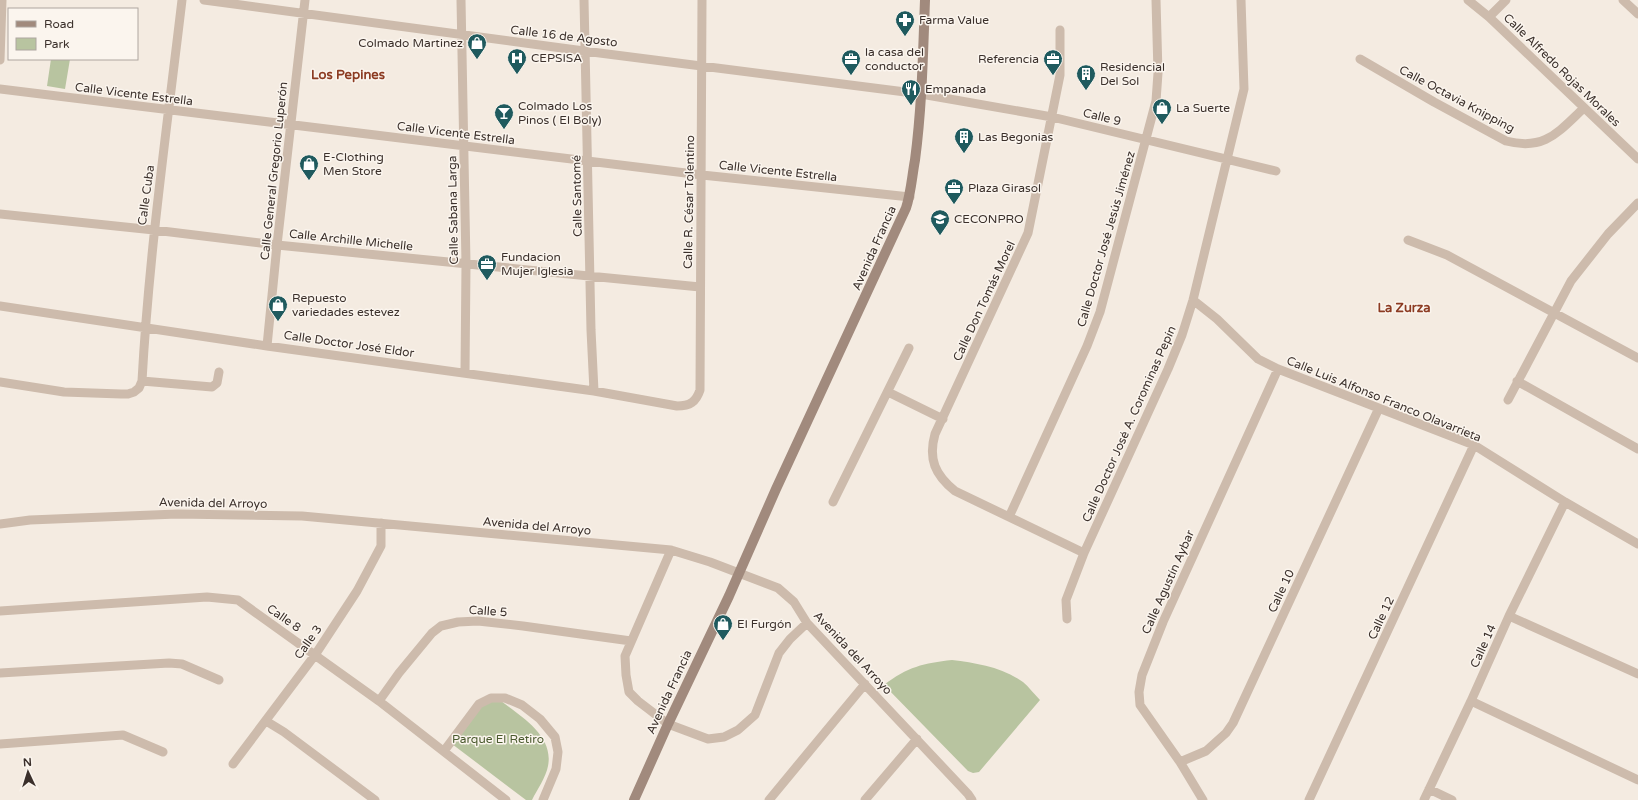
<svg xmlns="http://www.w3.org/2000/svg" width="1638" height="800" font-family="'Varela Round',sans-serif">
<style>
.green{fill:#b8c4a0}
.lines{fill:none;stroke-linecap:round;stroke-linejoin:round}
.street{stroke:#cdbbac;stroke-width:9}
.secondary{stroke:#a18a7d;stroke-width:10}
.labels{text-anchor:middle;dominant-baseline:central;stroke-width:3;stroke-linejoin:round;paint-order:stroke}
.poi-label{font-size:12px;fill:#3b302b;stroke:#fbf5ee;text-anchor:start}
.street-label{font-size:12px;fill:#3b302b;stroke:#fbf5ee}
.park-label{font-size:12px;fill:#4a5a2e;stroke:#fbf5ee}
.neighbourhood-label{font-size:13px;font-weight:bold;fill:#8c3b22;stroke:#fbf5ee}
</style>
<rect width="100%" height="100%" fill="#f4ebe1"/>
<path class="green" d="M51,59H70L65,89L47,86Z
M952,660C976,663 1002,667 1023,682C1029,687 1034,694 1040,700L979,772L973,773L968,771L884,685C907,667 924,663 952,660Z
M501,701C522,717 554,736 548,766C546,777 537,790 532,800H526L452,744L479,703Z"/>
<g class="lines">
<path class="street" d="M204,0L584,51L921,94L1052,117L1276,171
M461,0L466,264L465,372
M584,0L591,330L594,391
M1468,0L1489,17L1638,159
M1623,0L1638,14
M1489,17L1506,0
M1060,30V75L1028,233L935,434C928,459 935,475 955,491L1084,553
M1360,59L1434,102L1506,141C1545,151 1558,132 1584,108
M0,60L2,0
M0,89L702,175L910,197
M0,214L154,230L277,245L700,287
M1408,240L1447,255L1638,358
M1193,300L1217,319L1258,359L1278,369L1474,445L1565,502L1638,544
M0,306L267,346L594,391L677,406C690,406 696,402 700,390L702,0
M267,346L277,245L305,0
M142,381L212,387L217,383L219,372
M1517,381L1638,449
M0,382L64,392L121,394H128L134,392L139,388L142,381C149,253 167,127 182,0
M888,392L943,419
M1508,400L1571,281L1608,234L1638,203
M833,502L909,348
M1009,517L1087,346L1100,312L1156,101L1158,73L1156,0
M0,524L30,520L177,514L302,516L671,550L710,562L778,588L794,602L807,623L968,794L972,800
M671,550L625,656L626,675L629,692L638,701L668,724L708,739L724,737L738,730L755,715L779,653L790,639L807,623
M0,611L207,597L238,600L379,701L506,800
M1509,616L1638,674
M1067,619L1066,600L1084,553L1168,369L1182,335L1193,300L1244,89L1241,0
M0,673L169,663L182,664L219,680
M379,701L399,673L432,633L441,626L458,622L478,621L523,626L631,641
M1471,701L1638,780
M266,721L284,732L375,800
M0,744L123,735L163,752
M444,751L479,704L491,698H505L522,705L540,719L555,737L558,752L556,769L543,800
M1180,762L1206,751L1226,733L1233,723L1379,408
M233,764L315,655L357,591L381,546V523
M1429,789L1452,800
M769,800L865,684
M865,800L917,739
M1203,800L1180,762L1140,705L1139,692L1142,675L1163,622L1278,369
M1309,800L1474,445
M1424,800L1471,701L1509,616L1565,502"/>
<path class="secondary" d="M634,800L668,724L729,596L776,489L906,208C911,193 912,176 915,160C922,107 923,53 925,0"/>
</g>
<defs>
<symbol id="pharmacy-pin" viewBox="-11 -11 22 30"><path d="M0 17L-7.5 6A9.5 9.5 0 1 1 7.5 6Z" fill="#1f5a5e" stroke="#fbf5ee"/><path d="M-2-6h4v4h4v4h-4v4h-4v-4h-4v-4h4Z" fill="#fff"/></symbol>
<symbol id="shop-pin" viewBox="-11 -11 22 30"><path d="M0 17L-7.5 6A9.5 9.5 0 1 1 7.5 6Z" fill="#1f5a5e" stroke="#fbf5ee"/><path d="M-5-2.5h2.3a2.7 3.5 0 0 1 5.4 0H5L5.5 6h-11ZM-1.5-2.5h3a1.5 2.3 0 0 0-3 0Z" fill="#fff"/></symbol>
<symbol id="hospital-pin" viewBox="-11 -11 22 30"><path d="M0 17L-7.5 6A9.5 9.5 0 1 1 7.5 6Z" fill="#1f5a5e" stroke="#fbf5ee"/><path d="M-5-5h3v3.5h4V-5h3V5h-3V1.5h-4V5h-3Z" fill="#fff"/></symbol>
<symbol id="office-pin" viewBox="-11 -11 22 30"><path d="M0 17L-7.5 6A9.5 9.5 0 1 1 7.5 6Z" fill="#1f5a5e" stroke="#fbf5ee"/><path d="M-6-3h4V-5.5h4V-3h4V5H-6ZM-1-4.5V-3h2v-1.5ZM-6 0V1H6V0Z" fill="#fff"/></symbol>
<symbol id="building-pin" viewBox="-11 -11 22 30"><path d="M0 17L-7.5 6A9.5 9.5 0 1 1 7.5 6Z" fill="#1f5a5e" stroke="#fbf5ee"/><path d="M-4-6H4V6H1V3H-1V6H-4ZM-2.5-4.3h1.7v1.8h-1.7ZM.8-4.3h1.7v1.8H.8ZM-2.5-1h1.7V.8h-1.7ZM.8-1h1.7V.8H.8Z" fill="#fff"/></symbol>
<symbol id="restaurant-pin" viewBox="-11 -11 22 30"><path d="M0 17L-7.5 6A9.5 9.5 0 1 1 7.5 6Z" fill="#1f5a5e" stroke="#fbf5ee"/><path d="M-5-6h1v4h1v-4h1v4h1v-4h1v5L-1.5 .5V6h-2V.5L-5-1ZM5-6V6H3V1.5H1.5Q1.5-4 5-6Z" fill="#fff"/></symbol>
<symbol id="bar-pin" viewBox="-11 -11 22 30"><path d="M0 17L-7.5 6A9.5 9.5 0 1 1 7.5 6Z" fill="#1f5a5e" stroke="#fbf5ee"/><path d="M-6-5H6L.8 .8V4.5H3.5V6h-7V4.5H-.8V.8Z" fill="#fff"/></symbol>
<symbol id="school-pin" viewBox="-11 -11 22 30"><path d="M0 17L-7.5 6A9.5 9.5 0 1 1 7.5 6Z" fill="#1f5a5e" stroke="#fbf5ee"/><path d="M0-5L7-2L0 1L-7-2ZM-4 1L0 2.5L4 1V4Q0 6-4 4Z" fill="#fff"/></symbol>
</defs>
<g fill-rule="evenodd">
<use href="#pharmacy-pin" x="894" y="9" width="22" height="30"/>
<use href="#shop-pin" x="466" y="32" width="22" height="30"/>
<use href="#hospital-pin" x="506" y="47" width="22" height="30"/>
<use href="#office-pin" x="840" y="48" width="22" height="30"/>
<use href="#office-pin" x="1042" y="48" width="22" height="30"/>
<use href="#building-pin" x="1075" y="63" width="22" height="30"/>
<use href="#restaurant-pin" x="900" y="78" width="22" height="30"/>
<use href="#shop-pin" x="1151" y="97" width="22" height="30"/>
<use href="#bar-pin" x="493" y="102" width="22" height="30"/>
<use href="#building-pin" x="953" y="126" width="22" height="30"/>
<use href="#shop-pin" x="298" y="153" width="22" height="30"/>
<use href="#office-pin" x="943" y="177" width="22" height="30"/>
<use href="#school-pin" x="929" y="208" width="22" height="30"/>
<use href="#office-pin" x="476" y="253" width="22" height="30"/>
<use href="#shop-pin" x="267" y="294" width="22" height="30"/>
<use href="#shop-pin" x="712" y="613" width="22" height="30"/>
</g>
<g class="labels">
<g class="poi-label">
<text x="919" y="20">Farma Value</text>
<text x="463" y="43" text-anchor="end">Colmado Martinez</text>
<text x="865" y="52">la casa del<tspan x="865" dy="14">conductor</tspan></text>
<text x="531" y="58">CEPSISA</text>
<text x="1039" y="59" text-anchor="end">Referencia</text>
<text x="1100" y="67">Residencial<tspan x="1100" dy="14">Del Sol</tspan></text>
<text x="925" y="89">Empanada</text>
<text x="518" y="106">Colmado Los<tspan x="518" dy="14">Pinos ( El Boly)</tspan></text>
<text x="1176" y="108">La Suerte</text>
<text x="978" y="137">Las Begonias</text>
<text x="323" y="157">E-Clothing<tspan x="323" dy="14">Men Store</tspan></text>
<text x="968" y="188">Plaza Girasol</text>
<text x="954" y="219">CECONPRO</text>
<text x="501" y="257">Fundacion<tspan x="501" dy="14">Mujer Iglesia</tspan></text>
<text x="292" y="298">Repuesto<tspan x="292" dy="14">variedades estevez</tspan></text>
<text x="737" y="624">El Furgón</text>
</g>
<g class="street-label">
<text transform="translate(564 36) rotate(7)">Calle 16 de Agosto</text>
<text transform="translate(1562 70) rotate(44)">Calle Alfredo Rojas Morales</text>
<text transform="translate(134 94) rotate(7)">Calle Vicente Estrella</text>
<text transform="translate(1457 99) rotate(28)">Calle Octavia Knipping</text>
<text transform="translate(1102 117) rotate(14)">Calle 9</text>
<text transform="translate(456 133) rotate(7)">Calle Vicente Estrella</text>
<text transform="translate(274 171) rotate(-84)">Calle General Gregorio Luperón</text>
<text transform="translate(778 171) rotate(6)">Calle Vicente Estrella</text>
<text transform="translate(146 195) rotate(-82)">Calle Cuba</text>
<text transform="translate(577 196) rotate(-91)">Calle Santomé</text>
<text transform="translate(689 202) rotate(-89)">Calle R. César Tolentino</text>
<text transform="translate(453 210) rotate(-91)">Calle Sabana Larga</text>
<text transform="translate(1106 239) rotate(-74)">Calle Doctor José Jesús Jiménez</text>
<text transform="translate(351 240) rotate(6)">Calle Archille Michelle</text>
<text transform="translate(874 248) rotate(-66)">Avenida Francia</text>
<text transform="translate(984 301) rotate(-65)">Calle Don Tomás Morel</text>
<text transform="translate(349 344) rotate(8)">Calle Doctor José Eldor</text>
<text transform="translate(1384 399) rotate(22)">Calle Luis Alfonso Franco Olavarrieta</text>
<text transform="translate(1129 424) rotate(-66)">Calle Doctor José A. Corominas Pepín</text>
<text transform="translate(213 503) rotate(1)">Avenida del Arroyo</text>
<text transform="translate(537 526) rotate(5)">Avenida del Arroyo</text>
<text transform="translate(1168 582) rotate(-66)">Calle Agustín Aybar</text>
<text transform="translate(1281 591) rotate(-65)">Calle 10</text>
<text transform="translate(488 611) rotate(4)">Calle 5</text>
<text transform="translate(284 618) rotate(35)">Calle 8</text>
<text transform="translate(1381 618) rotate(-65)">Calle 12</text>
<text transform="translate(308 642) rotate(-55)">Calle 3</text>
<text transform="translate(1483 646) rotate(-66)">Calle 14</text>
<text transform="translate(853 653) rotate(47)">Avenida del Arroyo</text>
<text transform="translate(669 692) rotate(-65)">Avenida Francia</text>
</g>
<g class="park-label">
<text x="498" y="739">Parque El Retiro</text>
</g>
<g class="neighbourhood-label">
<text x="348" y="75">Los Pepines</text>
<text x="1404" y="308">La Zurza</text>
</g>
</g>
<rect x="8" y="8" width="130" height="52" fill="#fbf5ee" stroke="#aea6a0"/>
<rect x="16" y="21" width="20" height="6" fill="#a18a7d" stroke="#aea6a0"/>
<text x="44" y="28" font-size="12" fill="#3b302b">Road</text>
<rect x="16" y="38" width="20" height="12" fill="#b8c4a0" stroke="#aea6a0"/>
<text x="44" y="48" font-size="12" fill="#3b302b">Park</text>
<g transform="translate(28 772) rotate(356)" stroke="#fbf5ee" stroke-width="3" paint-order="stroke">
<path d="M0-3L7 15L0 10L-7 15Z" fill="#3b302b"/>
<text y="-6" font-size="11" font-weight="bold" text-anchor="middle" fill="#3b302b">N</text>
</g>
</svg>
